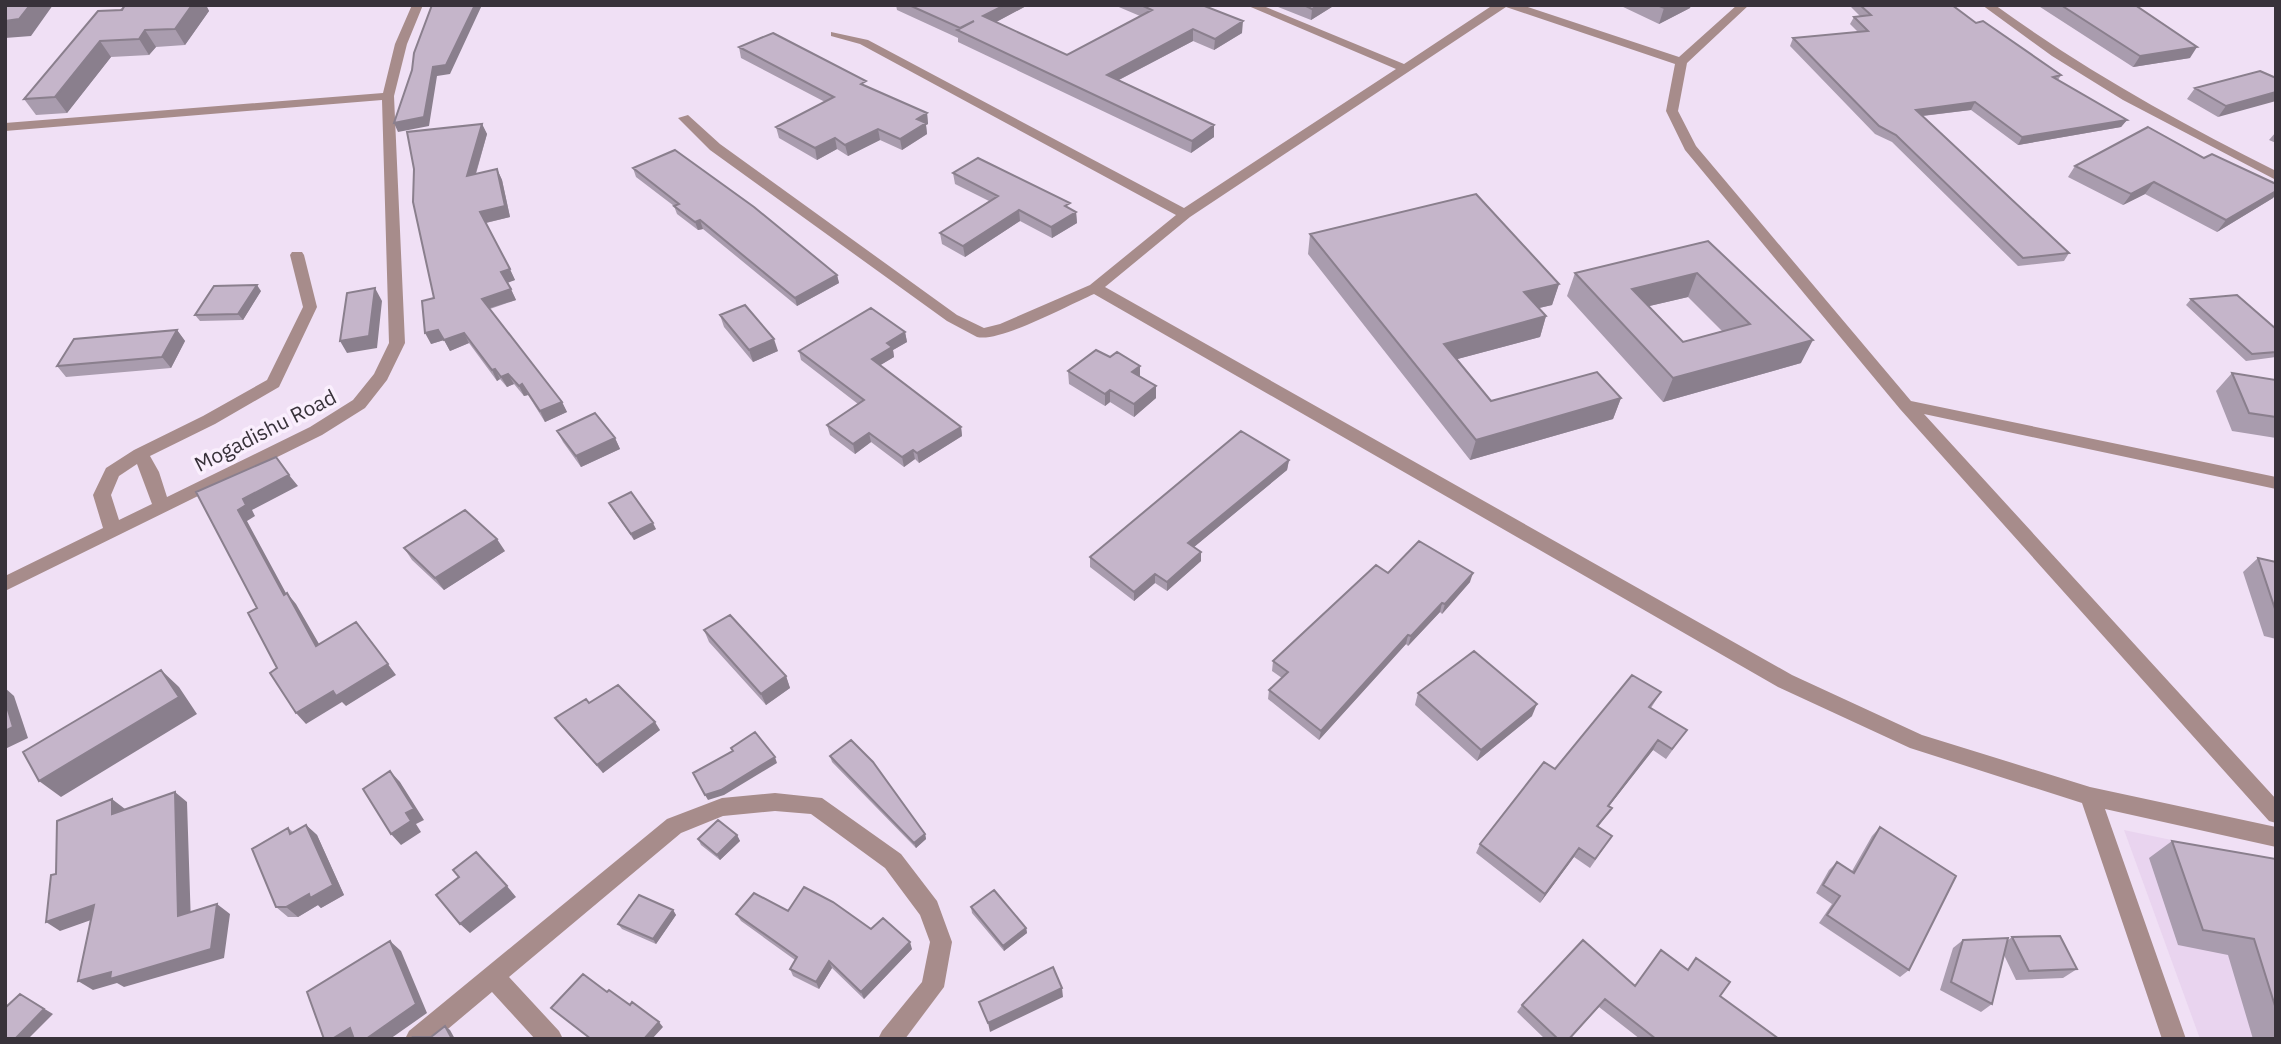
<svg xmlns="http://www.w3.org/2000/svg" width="2281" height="1044" font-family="'IBM Plex Sans',sans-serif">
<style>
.built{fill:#e9d4ef}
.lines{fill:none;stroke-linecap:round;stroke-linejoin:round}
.minor{fill:#a78c8b;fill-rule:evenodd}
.wall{fill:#a99cae;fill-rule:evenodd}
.shaded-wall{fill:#8a7f8d}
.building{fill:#c5b5ca;stroke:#8a7f8d;stroke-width:2;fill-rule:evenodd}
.labels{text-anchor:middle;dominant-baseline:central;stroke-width:7;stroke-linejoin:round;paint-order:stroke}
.street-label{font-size:21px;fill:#38323a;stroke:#faeffd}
</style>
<rect width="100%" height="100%" fill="#f0e0f5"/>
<path class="built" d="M2124,830L2276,862V1039H2200Z"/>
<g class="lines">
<path class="minor" d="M412,5H423L407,44L394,96L405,343L387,380L365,408L322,435L5,591V576L103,528L93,495L106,468L134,450L203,416L267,380L303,307L290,255L292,252H302L304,255L317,307L279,387L215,424L150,456L159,472L167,497L310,427L353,400L374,374L389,343L382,100L5,131V123L383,93L395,44ZM137,464L152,504L119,520L111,495L119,476Z
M1246,5H1261L1404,64L1493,5H1522L1679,57L1737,5H1749L1687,63L1678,111L1696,146L1911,401L2276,477V489L1924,414L2276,799V823L2269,821L1900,409L1685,150L1666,111L1675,64L1506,7L1190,217L1105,287L1792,675L1922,735L2090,787L2276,827V847L2105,809L2186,1039H2162L2082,803L1910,748L1778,687L1094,294C1071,304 999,343 977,337L947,321L710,150L678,118L688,115L720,144L957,315L984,328L1000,324L1090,285L1176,215L860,44L831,36V32L868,40L1184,208L1396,69Z
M1982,5H1995C2083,69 2178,122 2276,171V180L2123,100L2052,56Z
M775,793L822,798L901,854L937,901L952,942L944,987L905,1039H878L882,1031L922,982L930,942L920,915L885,868L811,814L775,811L723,816L681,833L509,977L559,1031L563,1039H535L492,992L436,1039H405L409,1031L667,819L722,798Z"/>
</g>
<path class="wall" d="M125,5H206L209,11L185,45L156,47L149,55L111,57L67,113L36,115L24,99Z
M896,5H1028L996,22L1067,55L1140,16L1114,5H1202L1242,33L1214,50L1193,41L1119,80L1214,125V137L1191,153L958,42V38L897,10Z
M1273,5H1335L1311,20Z
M1619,5H1691L1690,8L1659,24Z
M1852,5H1952L1976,23L2061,75L2058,80L2127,120L2121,127L2018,145L1971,110L1923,116L2069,253L2064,261L2018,266L1892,142L1875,134L1790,46L1793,38L1858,32L1850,24L1854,17L1860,16L1851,7Z
M2037,5H2135L2190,58L2133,67Z
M739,47L867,87L927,113L928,124L926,125L927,134L902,150L880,140L848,156L837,149L817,160L779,138L776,127L825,102L741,58Z
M2260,71L2218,117L2187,99L2195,88Z
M482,124L487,134L476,174L497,169L502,180L510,217L486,223L515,280L507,282L516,300L490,309L562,402L567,412L545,422L528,395L524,396L514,384L507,387L500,379L497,381L469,343L450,351L444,340L431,344Z
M2276,132V143L2269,140Z
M2075,166L2273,198L2217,232L2145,194L2123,205L2068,177Z
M633,168L837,275L839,283L797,306L703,229L698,230L677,214L674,206L636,177Z
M953,173L1076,212L1077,223L1052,238L1020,221L965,257L942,244L940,233L989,201L955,184Z
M1310,234L1559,284L1552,305L1539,308L1546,316L1540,337L1457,359L1491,401L1621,398L1613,419L1470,460L1308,254Z
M1708,241L1801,363L1663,402L1567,296L1575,273ZM1688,297L1722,331L1683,342L1649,306Z
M261,291L243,320L200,321L195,315Z
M2191,299L2276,329V357L2246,361L2186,305Z
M720,315L778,351L753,362L724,327Z
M177,330L185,341L171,368L66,377L57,366Z
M905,332L907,342L893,350L894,357L880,365L961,427L962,436L919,463L915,459L904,467L871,442L855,454L830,435L827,425L858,404L801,360L799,351Z
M1068,371L1140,377L1156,386V398L1134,417L1110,402L1105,406L1069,384Z
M2232,373L2276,380V438L2232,431L2216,391Z
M557,431L615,438L620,449L581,467L563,442Z
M1289,460L1287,470L1194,547L1201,561L1167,591L1155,583L1134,601L1090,567V557Z
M609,503L656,529L634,540L612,509Z
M404,548L505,551L444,590L412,560Z
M2258,558L2276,562V639L2264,636L2243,572Z
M1388,573L1470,582L1442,614L1440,612L1408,646L1406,644L1319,740L1268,699L1269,690L1282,678L1272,671L1273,661Z
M704,630L786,676L790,688L766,705L709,642Z
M1661,692L1651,708L1687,730L1666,759L1653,750L1609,806L1612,808L1598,827L1606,845L1590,868L1574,857L1540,903L1476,853L1480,844Z
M1418,693L1532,716L1477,761L1415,705Z
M555,718L660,730L603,773L561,726Z
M830,756L925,834L926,839L916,848L832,762Z
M306,825L317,835L344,895L321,908L318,905L298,917H288L276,907L288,828L293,832Z
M1880,827L1909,970L1900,977L1819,923L1832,904L1816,893L1829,870L1837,862L1852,871L1872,836Z
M737,835L740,841L720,860L701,845L698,839Z
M2172,841L2276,859V1039H2253L2228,955L2178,945L2149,858Z
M971,907L1026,928L1027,933L1004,951L972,913Z
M673,910L676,915L656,944L622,929L618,924Z
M788,911L871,929L912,949L864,999L832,968L819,989L793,976L790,969L795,960L741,921L736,914Z
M2012,937L2077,969L2063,978L2016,980L2004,955L1992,1004L1981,1012L1940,990L1953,948L1963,940L2007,941Z
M1696,958L1720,996L1779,1039H1640L1599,1007L1570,1039H1545L1517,1012L1522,1005L1635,985L1687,970Z"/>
<path class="shaded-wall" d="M30,5H53L31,36L5,38V21Z
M192,5H206L209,11L185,45L175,29Z
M475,5H482L450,74L437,76L429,126L398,132L394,123Z
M1005,5H1028L985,28L983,16Z
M1318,5H1335L1311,20L1312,9Z
M1669,5H1691L1690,8L1659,24L1664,8Z
M1243,21L1242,33L1214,50L1215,39Z
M1193,29V41L1107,86V75Z
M145,30L156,47L149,55L139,39Z
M100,41L111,57L67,113L55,97Z
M2197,47L2190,58L2133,67L2140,56Z
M2276,92V101L2218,117L2226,106Z
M1975,102L1971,110L1912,117L1916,110Z
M927,113L928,124L926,125L927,134L902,150L900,139L917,119Z
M2127,120L2121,127L2018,145L2022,137Z
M482,124L487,134L472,186L467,176Z
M1214,125V137L1191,153L1192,141Z
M878,129L880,140L848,156L845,145Z
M835,138L837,149L817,160L815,148Z
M497,169L502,180L510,217L485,223L480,212Z
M2154,182L2145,194L2123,205L2131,194Z
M2276,191V195L2273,198L2217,232L2226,220Z
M1019,210L1020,221L965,257L963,246Z
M1076,212L1077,223L1052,238L1051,227Z
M700,220L703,229L698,230L695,222Z
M510,269L515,280L507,283L501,272Z
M1697,273L1688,297L1624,312L1632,289Z
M837,275L839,283L797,306L795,298Z
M1559,284L1552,305L1518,313L1524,292Z
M257,285L261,291L243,320L238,314Z
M375,288L382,301L377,348L347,353L340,341Z
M511,289L516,300L487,309L482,299Z
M1546,316L1540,337L1439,364L1444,344Z
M177,330L185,341L171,368L162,357Z
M438,330L464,333L469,343L450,351L444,340L431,344L425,333Z
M905,332L907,342L893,350L894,357L874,369L872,359L887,343Z
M774,339L778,351L753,362L749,350Z
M1813,340L1801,363L1663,402L1673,378Z
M1140,366V378L1132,372Z
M495,369L500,379L497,381L492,370Z
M508,374L514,384L507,387L501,377Z
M522,384L528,395L524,396L519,386Z
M1156,386V398L1134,417V404Z
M1110,390V402L1105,406V394Z
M1621,398L1613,419L1470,460L1476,440Z
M562,402L567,412L545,422L540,411Z
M961,427L962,436L919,463L917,453Z
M869,433L871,442L855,454L853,444Z
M615,438L620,449L581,467L576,456Z
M913,450L915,459L904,467L902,457Z
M1289,460L1287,470L1188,552V543Z
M289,475L298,486L252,510L255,516L247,521L293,606L284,595L238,510L243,499Z
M653,523L656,529L634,540L631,534Z
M497,539L505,551L444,590L435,578Z
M1201,552V561L1167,591V582Z
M1473,573L1470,582L1442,614L1445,604Z
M1155,574V583L1134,601V592Z
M287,593L296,604L326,656L316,646Z
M1442,603L1440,612L1408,646L1411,636Z
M365,633L396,675L346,706L342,702L306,724L296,713Z
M1408,635L1406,644L1319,740L1321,731Z
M161,670L179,687L197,714L61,797L39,781Z
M786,676L790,688L766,705L761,694Z
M5,688L14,696L28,738L5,749Z
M1537,704L1532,716L1477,761L1481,750Z
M655,722L660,730L603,773L597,765Z
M1658,740L1653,750L1602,815L1608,806Z
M775,757L777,763L724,795L708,800L705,795Z
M390,771L400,782L424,820L416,824L421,832L401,845L391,834L406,813Z
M175,792L187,802L191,925L178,916Z
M112,799L125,809V825L112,814Z
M306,825L317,835L344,895L321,908L318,905L298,917L286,907L309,894Z
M925,834L926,839L916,848L914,843Z
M737,835L740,841L720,860L717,855Z
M1579,848L1574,857L1540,903L1545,894Z
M507,886L516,897L470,933L460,924Z
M217,904L230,914L224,958L124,987L117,983L93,990L78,981L111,972Z
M94,905L108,914L60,931L46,922Z
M673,910L676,915L656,944L653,939Z
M1026,928L1027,933L1004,951L1003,946Z
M390,941L401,951L427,1013L390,1039H366Z
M910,942L912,949L864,999L861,992Z
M829,961L832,968L819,989L816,982Z
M1062,988L1063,997L990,1032L988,1023Z
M28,999L53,1014L28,1039H15Z
M659,1022L663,1027L652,1039H644Z
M445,1026L450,1030L455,1039H452Z
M350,1028L358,1039H332Z"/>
<path class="building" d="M5,5H30L19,19L5,21Z
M125,5H192L175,29L145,30L139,39L100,41L55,97L24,99L98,11L122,10Z
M432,5H475L446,65L433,67L424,117L394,123L412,70L414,53Z
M909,5H1005L983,16L1067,55L1152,10L1141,5H1202L1243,21L1215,39L1193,29L1107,75L1214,125L1192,141L957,30L974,21L960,28Z
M1304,5H1318L1312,9Z
M1657,5H1669L1664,8Z
M1860,5H1952L1976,23L1983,21L2061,75L2053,77L2127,120L2022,137L1975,102L1916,110L2069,253L2023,258L1896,135L1879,126L1793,38L1868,31L1854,17L1871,15Z
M2061,5H2135L2197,47L2140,56Z
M773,33L866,81L861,84L927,113L917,119L926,123L900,139L878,129L845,145L835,138L815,148L776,127L834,97L739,47Z
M2260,71L2276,78V92L2226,106L2195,88Z
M482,124L467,176L497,169L505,206L480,212L510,269L501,272L511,289L482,299L562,402L540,411L522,384L519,386L508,374L501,377L495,369L492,370L464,333L444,340L438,330L425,333L422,301L434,298L413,202L414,169L407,132Z
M2148,127L2204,158L2212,154L2276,184V191L2226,220L2154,182L2131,194L2075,166Z
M675,150L754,207L837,275L795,298L700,220L695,222L674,206L679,204L633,168Z
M978,158L1070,203L1065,206L1076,212L1051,227L1019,210L963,246L940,233L998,196L953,173Z
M1476,194L1559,284L1524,292L1546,316L1444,344L1491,401L1597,372L1621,398L1476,440L1310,234Z
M1708,241L1813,340L1673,378L1575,273ZM1697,273L1750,324L1683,342L1632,289Z
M257,285L238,314L195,315L214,286Z
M375,288L369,336L340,341L347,293Z
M2237,295L2276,329V352L2252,354L2191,299Z
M745,305L774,339L749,350L720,315Z
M871,308L905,332L887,343L892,347L872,359L961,427L917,453L913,450L902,457L869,433L853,444L827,425L864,400L799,351Z
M177,330L162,357L57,366L74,339Z
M1096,350L1110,357L1117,352L1140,366L1132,372L1156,386L1134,404L1110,390L1105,394L1068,371Z
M2232,373L2276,380V417L2249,413Z
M595,413L615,438L576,456L557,431Z
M1241,431L1289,460L1188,543L1201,552L1167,582L1155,574L1134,592L1090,557Z
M276,457L289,475L243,499L246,505L238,510L284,595L287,593L316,646L356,622L388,664L336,696L333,691L296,713L270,673L277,668L248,613L257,608L196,492Z
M631,492L653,523L631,534L609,503Z
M465,510L497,539L435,578L404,548Z
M1419,541L1473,573L1445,604L1442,603L1411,636L1408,635L1321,731L1269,690L1288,672L1273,661L1376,565L1388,573Z
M2258,558L2276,562V612Z
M730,615L786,676L761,694L704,630Z
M1474,651L1537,704L1481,750L1418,693Z
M161,670L179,697L39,781L23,752Z
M1632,675L1661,692L1649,707L1687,730L1672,749L1658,740L1608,806L1612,808L1597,826L1612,836L1595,859L1579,848L1545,894L1480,844L1544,762L1555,769Z
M618,685L655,722L597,765L555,718L586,699L589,703Z
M5,700L13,727L5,731Z
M755,732L775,757L721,790L705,795L693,773L733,751L731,748Z
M851,740L873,762L925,834L914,843L830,756Z
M390,771L414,809L406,813L411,821L391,834L363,789Z
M175,792L178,916L217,904L211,949L110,979L111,972L78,981L94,905L46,922L51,875L56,874L57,821L112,799V814Z
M718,820L737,835L717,855L698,839Z
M306,825L333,885L310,898L309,894L286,907H276L252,849L288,828L290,834Z
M1880,827L1956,876L1909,970L1827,915L1840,896L1823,885L1837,862L1854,873Z
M2172,841L2276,859V1009L2254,939L2203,930Z
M476,852L507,886L460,924L436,895L459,877L453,870Z
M804,887L833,902L871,929L883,918L910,942L861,992L829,961L816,982L790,969L797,957L736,914L754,893L788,911Z
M994,890L1026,928L1003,946L971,907Z
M639,895L673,910L653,939L618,924Z
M2060,936L2077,969L2029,971L2012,937Z
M2008,938L1992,1004L1951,982L1963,940Z
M1583,940L1635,986L1661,950L1688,970L1696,958L1730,982L1720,996L1779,1039H1656L1605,999L1569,1039H1558L1522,1005Z
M390,941L416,1004L366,1039H354L350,1028L332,1039H324L307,992Z
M1053,967L1062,988L988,1023L979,1002Z
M583,974L607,992L609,990L630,1005L632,1002L659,1022L644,1039H591L551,1008Z
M20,994L44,1009L15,1039H5V1008Z
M445,1026L452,1039H414L413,1037H431Z"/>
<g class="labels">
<g class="street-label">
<text transform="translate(265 430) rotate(-27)">Mogadishu Road</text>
</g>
</g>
<rect width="2281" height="1044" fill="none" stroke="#38323a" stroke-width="14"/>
</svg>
